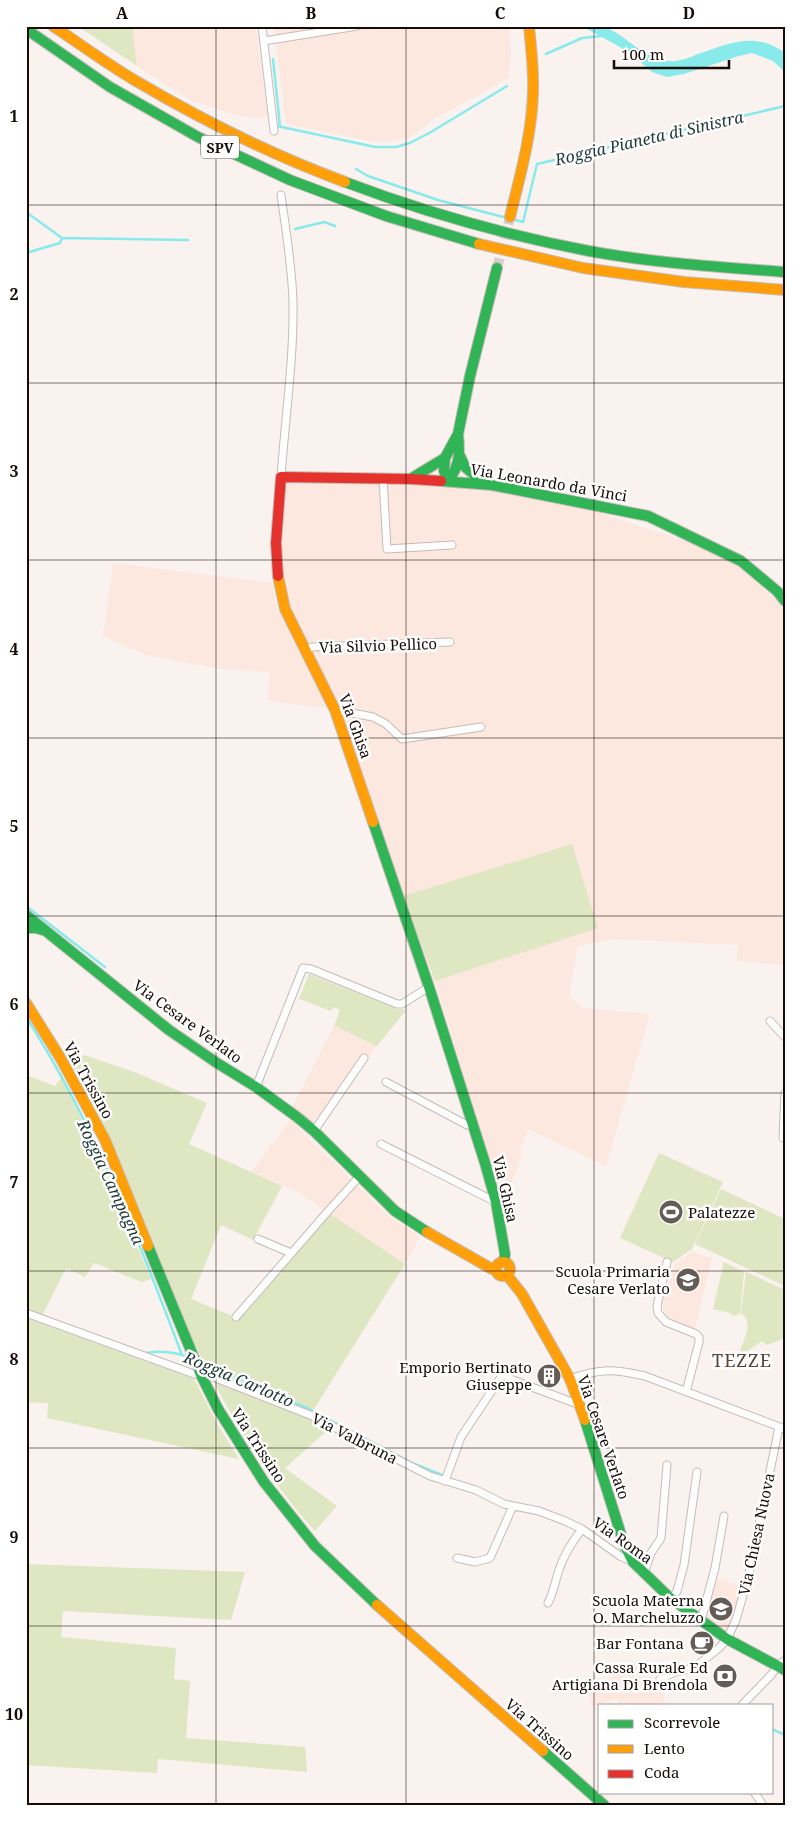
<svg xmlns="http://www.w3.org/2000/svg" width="811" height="1831" font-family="'Noto Serif',serif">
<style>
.built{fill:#fce8de}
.green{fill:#dfe6c2}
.water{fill:#89eaec}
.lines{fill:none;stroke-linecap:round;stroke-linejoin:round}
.stream{stroke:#89eaec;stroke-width:2.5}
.secondary-tunnel{stroke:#d7cfcc;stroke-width:10;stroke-dasharray:10 5;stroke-linecap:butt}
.street-casing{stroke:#c4bcb7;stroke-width:9}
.fast-casing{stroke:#c4bcb7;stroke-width:12}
.slow-casing{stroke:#c4bcb7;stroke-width:12}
.jam-casing{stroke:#c4bcb7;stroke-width:12}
.street{stroke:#fefdfd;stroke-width:7}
.fast{stroke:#30b455;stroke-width:10}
.slow{stroke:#ff9f0a;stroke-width:10}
.jam{stroke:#e5322d;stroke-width:10}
.grid{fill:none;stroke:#150b07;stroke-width:1;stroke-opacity:0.55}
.labels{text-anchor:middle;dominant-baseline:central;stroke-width:5;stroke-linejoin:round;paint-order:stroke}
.shield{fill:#fff;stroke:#5b5451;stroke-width:1}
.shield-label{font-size:14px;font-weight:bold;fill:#150b07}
.street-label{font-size:15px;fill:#150b07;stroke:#fff}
.poi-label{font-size:15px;fill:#150b07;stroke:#fff;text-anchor:end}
.water-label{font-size:16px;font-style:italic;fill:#203939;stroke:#fff}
.quarter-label{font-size:18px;letter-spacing:1px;fill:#5c4437;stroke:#fff}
.neatline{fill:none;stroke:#150b07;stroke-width:2}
.grid-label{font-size:16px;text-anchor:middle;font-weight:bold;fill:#150b07}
</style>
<rect width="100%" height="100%" fill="#f9f2ef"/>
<path class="built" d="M132,26H256L268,118L243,117L192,101L137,66Z
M274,26H509L511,49L509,78L435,118L411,136L398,140L384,142L370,141L286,124Z
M285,483H405L454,485L500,491L594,511L694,544L733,562L770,593L785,611V965L737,961L738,945L614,939L578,946L569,996L582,1008L650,1014L606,1166L528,1129L520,1150L522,1155L503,1205L435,981L560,938L572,844L403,896L356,757L337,707L294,621L282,589L280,549Z
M113,563L272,583L277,607L322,690L329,708L297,705L268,700L270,672L222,669L149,656L102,636L105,623Z
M334,1026L377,1046L320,1130L292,1108Z
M290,1120L390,1217L420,1237L405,1264L298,1192L251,1172Z
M692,1252L712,1258L695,1329L668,1318L663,1308L664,1295L675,1264Z
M715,1578L742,1587L734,1618L728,1632L703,1617Z
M635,1664L637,1666L640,1665L647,1674L660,1685L666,1705H619L617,1699L592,1706L588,1691Z"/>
<path class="green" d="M78,26H132L137,66Z
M572,844L598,928L435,981L403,896Z
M309,974L397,1009L406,1010L377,1046L334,1026L340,1010L334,1007L331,1011L299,999Z
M84,1055L137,1073L207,1103L189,1144L282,1186L253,1240L221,1225L191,1299L235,1317L329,1213L405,1264L309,1417L329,1429L285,1468L337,1506L315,1531C196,1399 149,1223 73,1067Z
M26,1075L55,1086L61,1078L93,1142L151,1279L142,1282L94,1263L85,1277L66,1268L42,1316L26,1309Z
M659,1153L723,1182L692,1249L673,1262L620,1238Z
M721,1189L785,1219V1286L695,1244Z
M724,1262L744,1272L740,1314L733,1316L730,1313L713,1309Z
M746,1272L785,1290V1338L767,1345L762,1341L742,1355L740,1351C744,1339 754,1322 741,1313Z
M26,1318L194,1379L219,1427L239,1459L47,1418L48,1403L26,1402Z
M26,1564L245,1572L231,1620L63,1611L61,1637L176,1648L174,1679L190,1681L186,1738L305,1747L307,1772L158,1759L157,1773L26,1765Z"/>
<path class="water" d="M582,26C589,26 598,25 605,27C627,36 644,59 669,61C678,62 689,58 698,54C730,43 755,31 785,53V72L773,61L752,53L739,56L684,74L667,77L652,72L629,52Z"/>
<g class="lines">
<path class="stream" d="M546,54L582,38L601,36
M273,59L280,126
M277,126L375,147H396L410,143L431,132L507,86
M356,169L368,176L438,200L507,218
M26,212L62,238L188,240
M512,219L523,222L537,164L785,106
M295,229L324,222L335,226
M26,253L60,243L62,238
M26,906L105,967
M26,1017C93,1121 138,1239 182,1355
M146,1353C162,1350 176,1352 191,1358
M199,1361L309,1409L412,1463L442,1475
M772,1729L785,1735"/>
<path class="secondary-tunnel" d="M497,268L510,217"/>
<defs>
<path id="street" d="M262,26L274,131
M264,41L357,26
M281,477C285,419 294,359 293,302C292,266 286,231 281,195
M383,478L387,549L452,545
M306,650L312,647L450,642
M335,710L373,717L386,724L402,739L481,727
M770,1021L785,1037
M386,1082L467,1125L473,1124
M256,1087L303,968L311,969L397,1004H402L429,987
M314,1131L364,1058
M783,1138L785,1093
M381,1144L496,1202
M258,1239L291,1253
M667,1262L657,1306L658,1313L666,1322L696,1334L699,1337V1342L686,1392
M26,1313L194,1374L208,1375L310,1415L430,1476L476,1490L504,1504L539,1511L565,1521L582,1529L620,1556L633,1562
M236,1317L329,1210L360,1176
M570,1379C601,1368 614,1369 645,1376L785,1429
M445,1481L461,1437L503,1374L513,1380L580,1405
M457,1558L475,1562L490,1558L513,1506
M644,1573L651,1553L661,1538L667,1465
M672,1599L677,1591L684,1565L697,1472
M548,1603C554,1592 555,1581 559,1570C564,1554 572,1542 582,1529
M701,1621L715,1568L724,1516
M660,1679L675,1672L694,1668L719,1648L727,1639L736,1620L749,1574L779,1427
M742,1705L772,1674L777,1666L785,1660
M754,1792L763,1805"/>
<path id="fast" d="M26,29L110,87L198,137L290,180L386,216L479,244
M345,182C424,212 506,235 589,251C654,263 720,267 785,272
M460,456L465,467L485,484
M412,478L445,458
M441,481L492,485L648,516L741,561L777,591L785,601
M448,481L444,471L445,458L458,434L470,376L497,268
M448,481C460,466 460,453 458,434
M373,822L429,987L485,1163L496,1202L505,1254L504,1262
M26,915L169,1030L217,1063L256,1087L297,1117L314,1131L395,1211L427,1232
M26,928H36L46,931
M148,1246L201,1375L218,1409L264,1482L315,1546L377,1605
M585,1420L624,1544L633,1562L669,1597L727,1639L785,1670
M543,1751L604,1805"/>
<path id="slow" d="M53,26C80,44 107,64 136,81C202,120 272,155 345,182
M510,217C520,176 532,134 533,92C534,70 531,48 529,26
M479,244L583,268L684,282L785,290
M278,576L285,609L335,710L373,822
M26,1003L61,1059L105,1140L148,1246
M427,1232L492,1269H496
M496 1269a7 7 0 1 1 14 0a7 7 0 1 1-14 0Z
M507,1275L522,1294L570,1379L585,1420
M377,1605L543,1751"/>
<path id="jam" d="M278,576L276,543L281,477L411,479L441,481"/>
</defs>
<use href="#street" class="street-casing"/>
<use href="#fast" class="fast-casing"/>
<use href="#slow" class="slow-casing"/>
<use href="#jam" class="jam-casing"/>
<use href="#street" class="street"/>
<use href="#fast" class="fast"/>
<use href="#slow" class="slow"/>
<use href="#jam" class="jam"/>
</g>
<path class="grid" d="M216,26V1805M406,26V1805M594,26V1805M26,205H785M26,383H785M26,560H785M26,738H785M26,916H785M26,1093H785M26,1271H785M26,1448H785M26,1626H785"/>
<defs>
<symbol id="stadium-disc" viewBox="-11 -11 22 22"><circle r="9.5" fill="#655c58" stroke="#fff"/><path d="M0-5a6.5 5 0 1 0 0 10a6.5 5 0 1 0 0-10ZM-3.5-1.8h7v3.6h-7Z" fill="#fff"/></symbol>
<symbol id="school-disc" viewBox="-11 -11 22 22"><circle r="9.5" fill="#655c58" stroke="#fff"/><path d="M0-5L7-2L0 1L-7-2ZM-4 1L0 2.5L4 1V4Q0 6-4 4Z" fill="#fff"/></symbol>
<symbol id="building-disc" viewBox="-11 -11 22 22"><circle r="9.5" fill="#655c58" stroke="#fff"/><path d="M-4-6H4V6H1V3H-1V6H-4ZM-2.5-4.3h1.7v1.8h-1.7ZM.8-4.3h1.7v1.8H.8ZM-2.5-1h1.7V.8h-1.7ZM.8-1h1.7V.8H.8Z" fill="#fff"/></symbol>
<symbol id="cafe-disc" viewBox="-11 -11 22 22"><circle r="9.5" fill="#655c58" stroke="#fff"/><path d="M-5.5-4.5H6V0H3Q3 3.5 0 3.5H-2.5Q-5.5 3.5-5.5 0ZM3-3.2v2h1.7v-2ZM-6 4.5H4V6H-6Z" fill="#fff"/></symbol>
<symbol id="bank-disc" viewBox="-11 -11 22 22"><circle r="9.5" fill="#655c58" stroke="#fff"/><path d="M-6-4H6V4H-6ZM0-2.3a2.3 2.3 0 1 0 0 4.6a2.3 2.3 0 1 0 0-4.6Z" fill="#fff"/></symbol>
</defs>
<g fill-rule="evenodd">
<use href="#stadium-disc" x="657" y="1198" width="28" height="28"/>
<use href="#school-disc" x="674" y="1266" width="28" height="28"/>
<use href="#building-disc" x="535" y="1362" width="28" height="28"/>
<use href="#school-disc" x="707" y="1595" width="28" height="28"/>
<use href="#cafe-disc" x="688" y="1629" width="28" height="28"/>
<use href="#bank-disc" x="711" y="1662" width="28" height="28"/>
</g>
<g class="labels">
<rect class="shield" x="201" y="135.5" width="38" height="23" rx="4"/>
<g class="shield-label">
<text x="220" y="147">SPV</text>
</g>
<g class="street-label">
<text transform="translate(549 482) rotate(10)">Via Leonardo da Vinci</text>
<text transform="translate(378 645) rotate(-2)">Via Silvio Pellico</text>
<text transform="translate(356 726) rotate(70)">Via Ghisa</text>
<text transform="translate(188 1021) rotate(36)">Via Cesare Verlato</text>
<text transform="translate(89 1080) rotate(61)">Via Trissino</text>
<text transform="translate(506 1189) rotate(77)">Via Ghisa</text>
<text transform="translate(604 1437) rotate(71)">Via Cesare Verlato</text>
<text transform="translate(355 1438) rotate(27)">Via Valbruna</text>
<text transform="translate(259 1445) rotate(57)">Via Trissino</text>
<text transform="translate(756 1534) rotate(-78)">Via Chiesa Nuova</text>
<text transform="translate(623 1540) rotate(35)">Via Roma</text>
<text transform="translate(540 1729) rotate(41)">Via Trissino</text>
</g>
<g class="poi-label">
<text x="688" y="1212" text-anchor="start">Palatezze</text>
<text x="670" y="1271">Scuola Primaria<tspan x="670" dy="17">Cesare Verlato</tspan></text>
<text x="532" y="1367">Emporio Bertinato<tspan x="532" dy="17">Giuseppe</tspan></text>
<text x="704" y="1600">Scuola Materna<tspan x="704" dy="17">O. Marcheluzzo</tspan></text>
<text x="684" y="1643">Bar Fontana</text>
<text x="708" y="1667">Cassa Rurale Ed<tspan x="708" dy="17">Artigiana Di Brendola</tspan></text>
</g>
<g class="water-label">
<text transform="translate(649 138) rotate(-13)">Roggia Pianeta di Sinistra</text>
<text transform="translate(111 1182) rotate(65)">Roggia Campagna</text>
<text transform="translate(239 1379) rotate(23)">Roggia Carlotto</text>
</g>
<g class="quarter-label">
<text x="742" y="1360">TEZZE</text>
</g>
</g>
<rect width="811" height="1831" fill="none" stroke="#ffffff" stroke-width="55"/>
<rect x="598" y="1704" width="175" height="90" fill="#ffffff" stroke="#a19d9c"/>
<rect x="608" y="1720" width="25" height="8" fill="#30b455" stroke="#a19d9c"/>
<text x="644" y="1728" font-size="15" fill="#150b07">Scorrevole</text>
<rect x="608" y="1745" width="25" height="8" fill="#ff9f0a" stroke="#a19d9c"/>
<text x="644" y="1754" font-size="15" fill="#150b07">Lento</text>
<rect x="608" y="1770" width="25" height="8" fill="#e5322d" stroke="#a19d9c"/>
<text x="644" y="1778" font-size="15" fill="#150b07">Coda</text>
<path d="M614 60v8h115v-8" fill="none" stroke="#150b07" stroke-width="2.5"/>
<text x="621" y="60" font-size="15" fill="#150b07" stroke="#ffffff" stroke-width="4" paint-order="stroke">100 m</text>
<rect x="28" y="28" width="756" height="1776" class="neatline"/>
<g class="grid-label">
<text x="122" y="19">A</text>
<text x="311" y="19">B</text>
<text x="500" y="19">C</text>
<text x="689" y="19">D</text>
<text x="14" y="122">1</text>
<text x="14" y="300">2</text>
<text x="14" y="477">3</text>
<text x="14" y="655">4</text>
<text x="14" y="832">5</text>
<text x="14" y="1010">6</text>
<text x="14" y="1188">7</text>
<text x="14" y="1365">8</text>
<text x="14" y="1543">9</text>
<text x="14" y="1720">10</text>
</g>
</svg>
